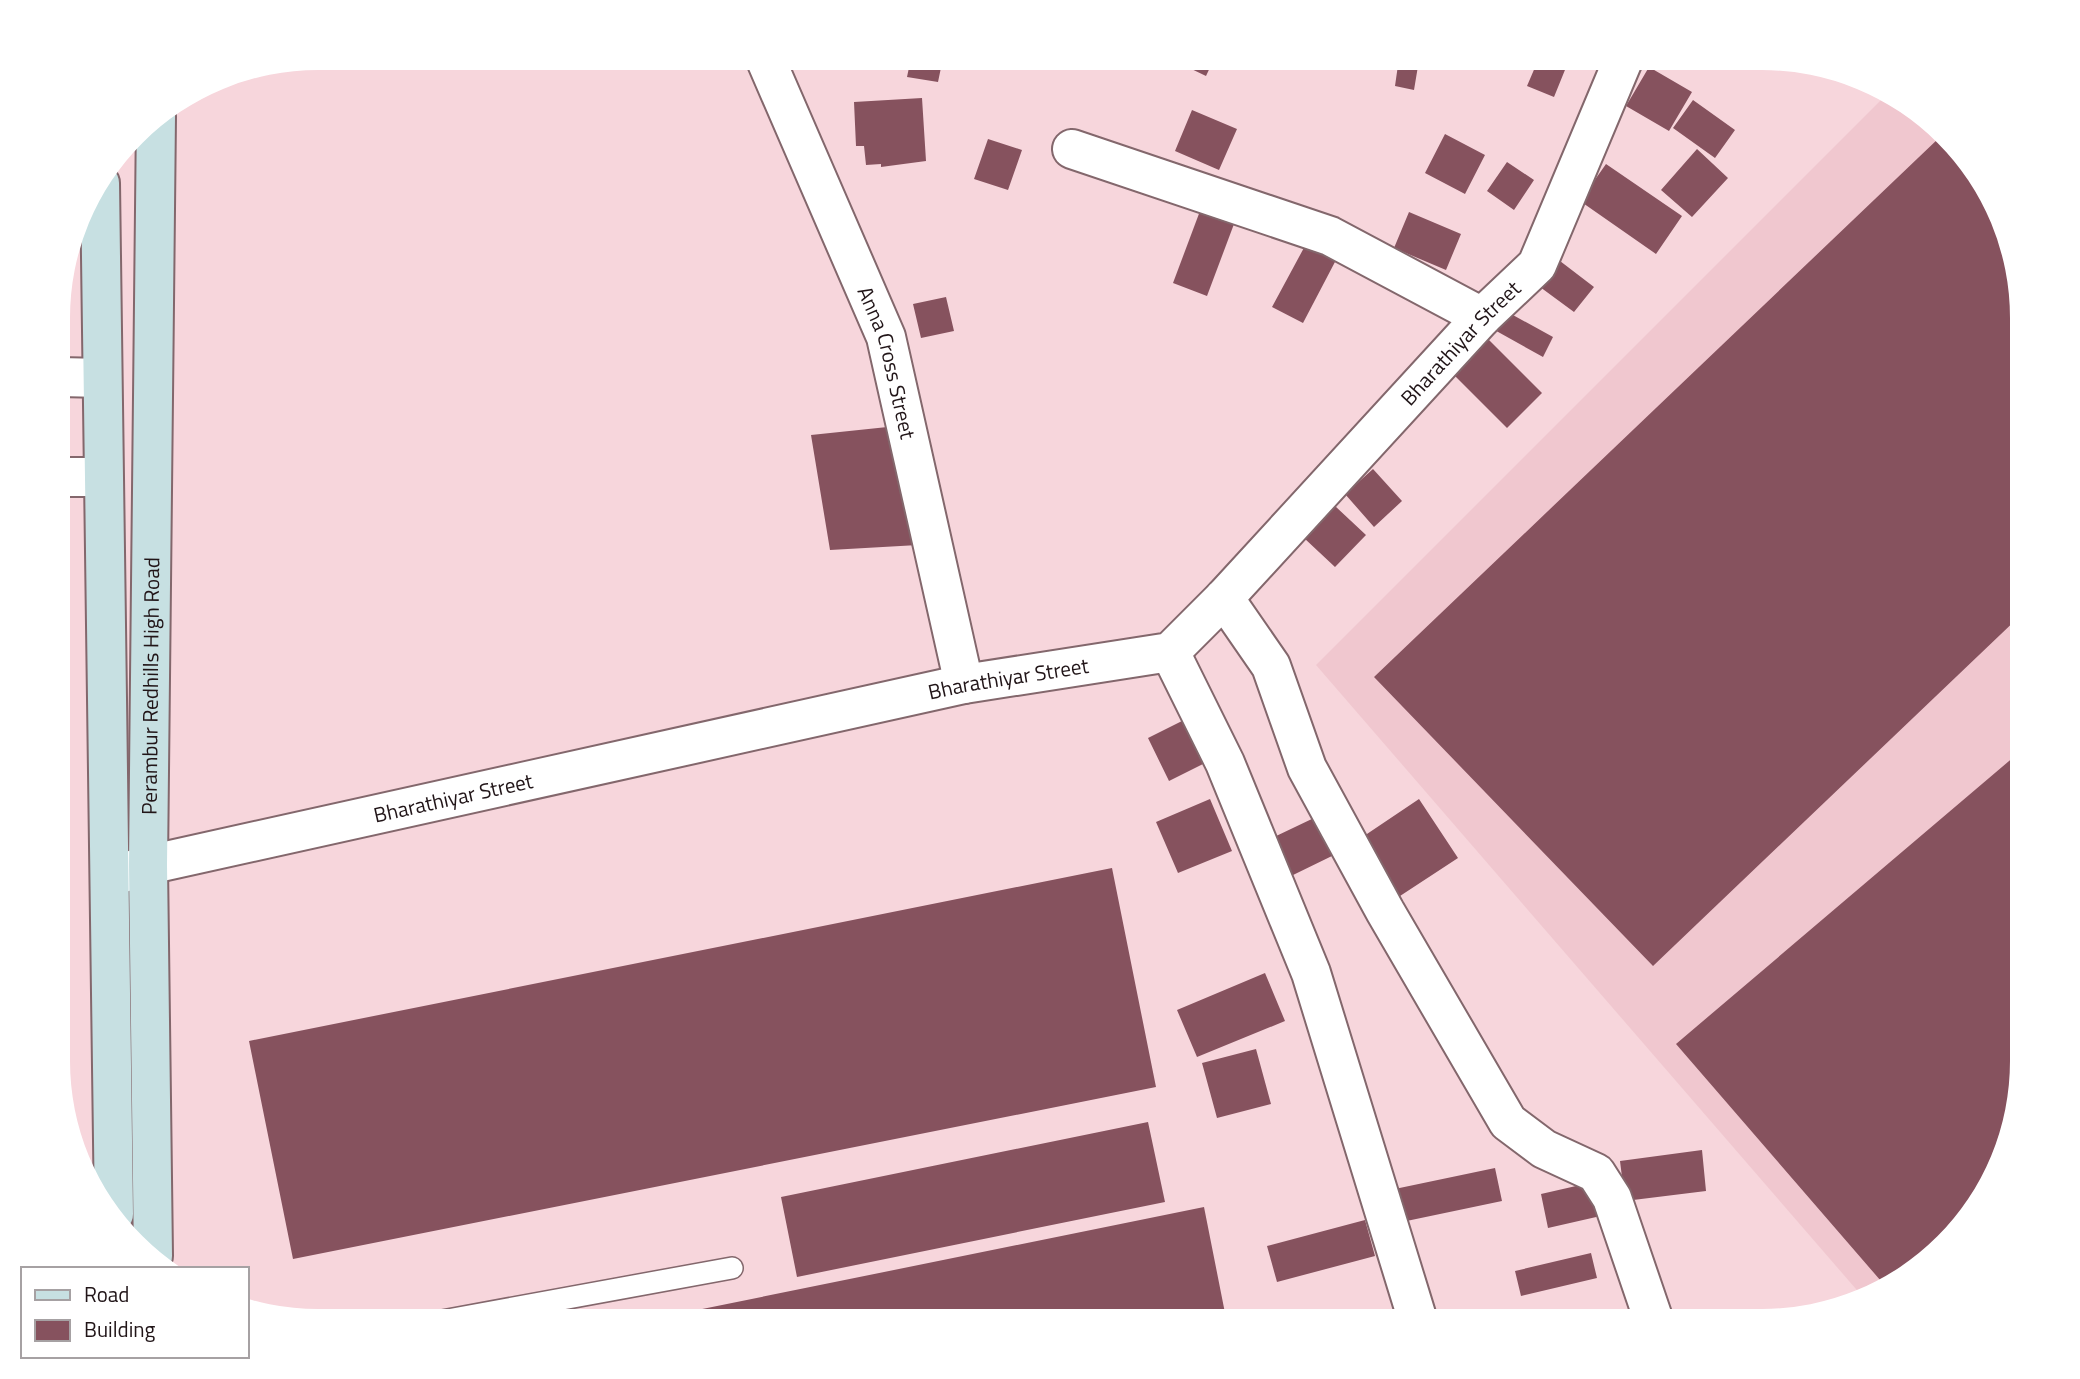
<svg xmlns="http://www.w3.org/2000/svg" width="2080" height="1379" font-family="'Titillium Web',sans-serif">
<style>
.built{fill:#f0c7cf}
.building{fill:#86525e}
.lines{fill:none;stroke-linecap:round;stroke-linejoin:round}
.lane-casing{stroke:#83676c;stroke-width:24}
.street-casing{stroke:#83676c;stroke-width:42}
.secondary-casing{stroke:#83676c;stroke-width:42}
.lane{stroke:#fff;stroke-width:21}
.street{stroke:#fff;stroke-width:38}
.secondary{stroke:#c7e0e2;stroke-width:38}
.labels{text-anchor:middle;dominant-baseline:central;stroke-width:7;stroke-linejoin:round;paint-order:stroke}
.street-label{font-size:21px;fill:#211518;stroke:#fff}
</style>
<rect width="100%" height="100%" fill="#f7d6dc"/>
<path class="built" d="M1888,93L1907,102L1988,188L2022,301V1078L2009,1144L1978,1206L1892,1287L1862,1296L1316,665Z"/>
<path class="building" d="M911,58H943L938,82L907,77Z
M1184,58H1212L1214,59L1206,76L1181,64Z
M1399,58L1419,60L1414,90L1395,86Z
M1539,58L1569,60L1554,97L1527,86Z
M1649,67L1692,92L1669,131L1626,106Z
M922,98L926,161L881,167V164L866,165L864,146H856L854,102Z
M1693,100L1735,130L1715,158L1673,128Z
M1192,110L1237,129L1219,170L1175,151Z
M1445,134L1485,155L1465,194L1425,173Z
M1940,137L1988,188L2022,301V614L1653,966L1374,677Z
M988,139L1022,150L1008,190L974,179Z
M1697,149L1728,178L1692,217L1661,190Z
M1507,162L1534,180L1514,210L1487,191Z
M1606,164L1682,216L1656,254L1580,201Z
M1200,211L1234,224L1207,296L1173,283Z
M1409,212L1461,234L1446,270L1394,248Z
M1306,244L1336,260L1303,323L1272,307Z
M1560,261L1594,287L1574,312L1540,287Z
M946,297L954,331L921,338L913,304Z
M1502,309L1553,337L1543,357L1491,328Z
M1483,334L1542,393L1507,428L1448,369Z
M897,426L918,545L830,550L811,435Z
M1373,469L1402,501L1374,527L1345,494Z
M1335,506L1366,535L1335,567L1304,538Z
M1182,721L1203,764L1169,781L1148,738Z
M2022,750V1078L2009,1144L1978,1206L1887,1288L1676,1044Z
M1210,799L1232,851L1178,873L1156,822Z
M1419,799L1458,858L1400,896L1361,838Z
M1316,817L1334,855L1291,876L1272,838Z
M1112,868L1156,1087L293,1259L249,1041Z
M1265,973L1285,1021L1197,1057L1177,1010Z
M1256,1049L1271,1104L1217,1118L1202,1063Z
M1148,1122L1165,1202L797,1277L781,1197Z
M1702,1150L1706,1191L1625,1201L1620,1161Z
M1495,1168L1502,1201L1397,1223L1390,1190Z
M1598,1181L1605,1215L1548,1228L1541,1194Z
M1204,1207L1225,1313L1183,1321H643Z
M1365,1220L1375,1256L1277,1282L1267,1246Z
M1591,1253L1597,1278L1521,1296L1515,1271Z"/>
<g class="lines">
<defs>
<path id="lane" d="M442,1321L732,1268"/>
<g id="street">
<path id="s1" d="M765,58L886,337L964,684"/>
<path d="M1072,149L1330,236L1482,317"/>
<path d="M60,377L102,378"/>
<path d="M60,477H103"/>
<path d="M1224,598L1271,666L1307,768L1385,911L1508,1122L1544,1149L1596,1173L1612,1198L1654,1321"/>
<path d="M1170,652L1225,763L1311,973L1418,1321"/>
<path id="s2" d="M116,875L148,865L964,684L1170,652L1224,598L1482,317L1537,265L1624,58"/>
</g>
<g id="secondary">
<path d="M100,183L114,1214"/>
<path id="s3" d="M153,1256L148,865L156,116"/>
</g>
</defs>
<use href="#lane" class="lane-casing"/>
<use href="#street" class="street-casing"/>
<use href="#secondary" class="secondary-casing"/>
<use href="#lane" class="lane"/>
<use href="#street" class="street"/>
<use href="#secondary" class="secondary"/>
</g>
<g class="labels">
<g class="street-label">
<text stroke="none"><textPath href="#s2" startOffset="1502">Bharathiyar Street</textPath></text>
<text stroke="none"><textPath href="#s1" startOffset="329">Anna Cross Street</textPath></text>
<text stroke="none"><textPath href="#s2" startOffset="914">Bharathiyar Street</textPath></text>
<text stroke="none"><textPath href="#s3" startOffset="570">Perambur Redhills High Road</textPath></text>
<text stroke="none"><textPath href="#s2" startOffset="346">Bharathiyar Street</textPath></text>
</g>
</g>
<path d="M0 0H2080V1379H0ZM318 70H1762A248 248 0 0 1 2010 318V1061A248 248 0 0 1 1762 1309H318A248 248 0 0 1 70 1061V318A248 248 0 0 1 318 70Z" fill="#fff" fill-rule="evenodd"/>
<rect x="21" y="1267" width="228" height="91" fill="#ffffff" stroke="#a6a1a3" stroke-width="2"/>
<rect x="35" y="1290" width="35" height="10" fill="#c7e0e2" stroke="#a6a1a3" stroke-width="2"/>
<text x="84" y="1302" font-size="21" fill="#211518">Road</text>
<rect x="35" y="1320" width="35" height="21" fill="#86525e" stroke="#a6a1a3" stroke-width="2"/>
<text x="84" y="1337" font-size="21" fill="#211518">Building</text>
</svg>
